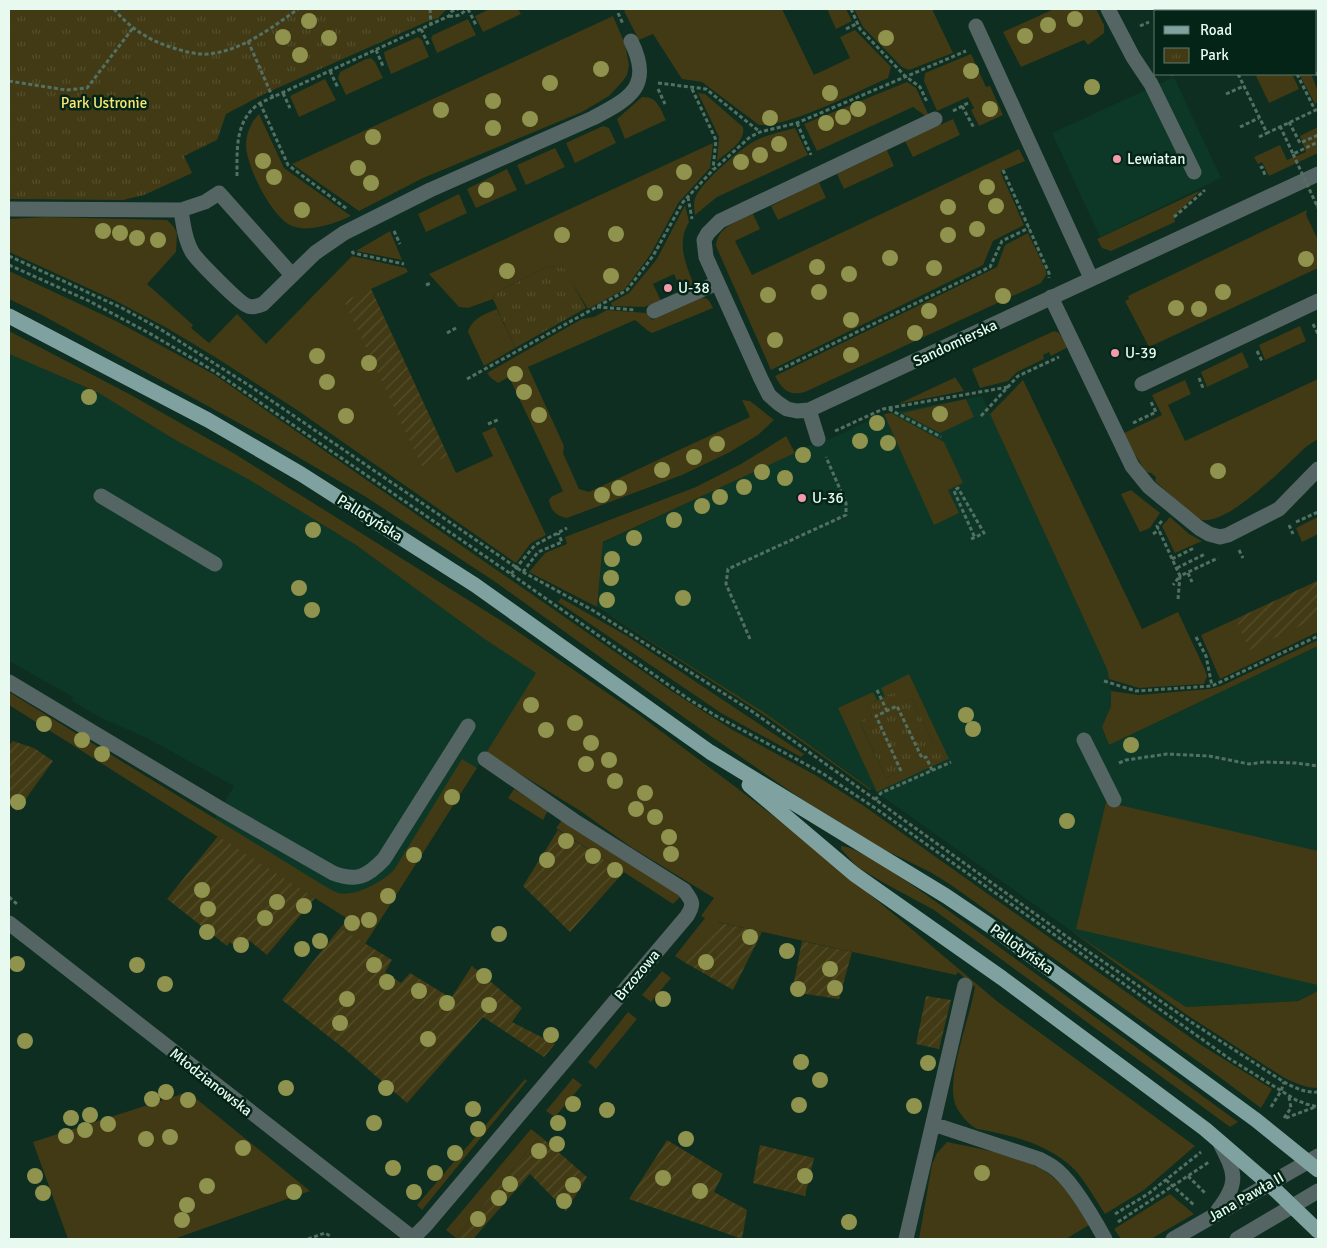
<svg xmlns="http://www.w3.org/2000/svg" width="1327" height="1248" font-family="Signika,sans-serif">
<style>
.built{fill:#0d3827}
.grass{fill:#413a14}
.park{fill:url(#park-tufts)}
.garden{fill:url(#garden-furrows)}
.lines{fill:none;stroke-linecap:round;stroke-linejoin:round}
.path{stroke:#547063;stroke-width:3;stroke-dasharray:4 2.5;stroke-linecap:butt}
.minor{stroke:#546564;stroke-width:15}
.major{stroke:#7fa2a1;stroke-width:15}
.path-bridge{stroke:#547063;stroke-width:3;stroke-dasharray:4 2.5;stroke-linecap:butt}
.tree{fill:#8f934d}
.poi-dot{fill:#f39aab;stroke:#032416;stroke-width:2}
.labels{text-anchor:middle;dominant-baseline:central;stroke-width:5;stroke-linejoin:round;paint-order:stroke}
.park-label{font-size:15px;fill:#f9e672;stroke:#032416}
.poi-label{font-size:15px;fill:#e8faf0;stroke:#032416;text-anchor:start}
.street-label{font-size:15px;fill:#e8faf0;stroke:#032416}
</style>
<defs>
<pattern id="park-tufts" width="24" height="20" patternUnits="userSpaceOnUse" patternTransform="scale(1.25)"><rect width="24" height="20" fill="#413a14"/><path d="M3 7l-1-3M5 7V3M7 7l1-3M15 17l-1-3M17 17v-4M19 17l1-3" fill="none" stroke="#534e2b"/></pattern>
<pattern id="garden-furrows" width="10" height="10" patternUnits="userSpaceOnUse" patternTransform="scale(1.25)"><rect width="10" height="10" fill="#413a14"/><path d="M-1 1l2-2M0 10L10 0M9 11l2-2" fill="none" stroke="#534e2b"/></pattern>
</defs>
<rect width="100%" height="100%" fill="#0d2e20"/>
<path class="built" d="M1174,77L1221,178L1100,237L1052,133Z
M9,354L97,392L177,441L248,479L356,545L483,638L537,673L365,944L340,928L348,919L208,830L234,786L147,738L103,719L72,701L73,697L9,661Z
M982,396L1107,669L1111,691V706L1102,727L1109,745L1318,646V991L1297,1001L1186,1007L1070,930L765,713L597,607L603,543L813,444L830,439L884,414Z"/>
<path class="grass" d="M490,9H518L521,14L483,32L475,16Z
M628,9H782L814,75L850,58L840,37L855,30L891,67L888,78C858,91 790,127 759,125L702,82L682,79L653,34L639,40L624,11Z
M827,9H846L852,21L836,29Z
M854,9H932L953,53L909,70L902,67L863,27Z
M1054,9H1096L1104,25V33L1088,45L1084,40L1021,67L1003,32Z
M613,16L625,44L629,65L627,75L622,82L609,96L582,112L423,178L359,211L292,164Z
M468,19L476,35L437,53L431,38L433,35Z
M418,37L422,40L429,57L391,74L385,58L384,52Z
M971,54L986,87L990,86L1003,115L979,126L971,110L974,108L968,97L937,111L924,81L925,73Z
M371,58L375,62L383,78L346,95L338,78L340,72L366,59Z
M1262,74H1292L1299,89L1269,103L1256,76Z
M1299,74H1311L1318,91V102L1315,104Z
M325,79L336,100L299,117L290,96Z
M907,82L916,88L929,116L927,117L913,107L817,151L804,124Z
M698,93L705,94L743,127C746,142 727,152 717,161L719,137Z
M642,97C657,96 660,108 666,120L625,139L617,119Z
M259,114L284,168L351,216C336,223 309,233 292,226C272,218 246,166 246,145C246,134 251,122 259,114Z
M953,119L960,135L913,157L905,141Z
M603,126L609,128L616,143L575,163L566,143Z
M1318,127V153L1269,176L1262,162L1258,164L1254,157L1280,145L1287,160L1306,152L1300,136Z
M795,128L808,155L717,197L695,215C694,209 693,202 696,196C702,182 741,148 755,141C767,134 782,132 795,128Z
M713,143L710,168L679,202L650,255L625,289L588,309L563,268L549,266L494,294L493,299L468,308L459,307L429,274Z
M555,148L565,167L526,185L517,165Z
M1019,149L1025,161L1001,171V173L1024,225L993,241L983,265L771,370L716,246C716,228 739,220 753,214L760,229L735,241L752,275Z
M887,150L894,166L844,189L837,174Z
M507,169L517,190L476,208L467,189Z
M819,182L826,198L778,220L771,206Z
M1199,191V192L1174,216L1175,222L1111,251L1102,248L1097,239Z
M459,194L467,213L426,232L418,214Z
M685,205L689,222C676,243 686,265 694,285L682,292L674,274L653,284L661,301L644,307L612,306L611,303L629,293L657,259Z
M1307,210L1306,215L1318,240V268L1149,347L1125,301L1129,299L1128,296Z
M46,217L167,220L174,227L177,233L176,252L147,284L193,325L191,328L209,343L237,314L266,344L352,256L406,268L408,272L371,289L456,473L493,456L482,433L495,427L546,535L531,543L516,563L297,410L215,357L167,328L114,300L9,252V219Z
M390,231L402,260L356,251Z
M1028,233L1046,271V275L1041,283L805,392C788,396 783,390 775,376L997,267L1005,245Z
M9,271L116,321L215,375L670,690L731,729L815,775L864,806L1201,1045L1272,1089L1261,1108L1210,1070L951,885L932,873L883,849L800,798L689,721L494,581L366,497L264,437L40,314L9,299Z
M701,298C708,297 710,302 713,308L652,333L647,330L635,320L528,367L564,446L563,453L579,489L589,492L750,417L742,400L750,401L774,420L758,435L730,452L682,475L567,518C556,516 551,511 549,500L551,497L563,491L509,377L498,383L491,378L487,373L582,319L594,317L607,310L647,313L652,320Z
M497,309L515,348L484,366L468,332C472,318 485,314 497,309Z
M1300,326L1306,341L1265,360L1259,345Z
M9,331L131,395L235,454L508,625L638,714L737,788L784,824L902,921L998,1002L1195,1146L1144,1190L1105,1214C1095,1199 1086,1182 1074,1169C1049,1144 1011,1135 977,1129C968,1124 956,1111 954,1100C948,1072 970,1017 975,987L958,972L956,975L718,922L684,962L675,956L705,918L701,916L714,898L631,847L579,810L486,753L536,673L483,638L356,545L248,479L177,441L97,392L9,354Z
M1054,331L1059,333L1068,347L1051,356L1049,352L1043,355L1044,359L1017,372L1008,381L980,388L972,369Z
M1242,352L1249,367L1207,387L1201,372Z
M955,377L964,391L898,404L954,378Z
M1318,379V439L1307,446C1288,463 1225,530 1199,519C1190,514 1165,490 1155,481L1156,477L1151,473L1146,472L1122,434L1162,415L1152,395L1185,380L1191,394L1168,405L1185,441Z
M1023,380L1142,629L1178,612L1205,670L1207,676L1204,684L1139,688L1109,679L1107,669L990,414Z
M966,399L974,417L940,433L902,413Z
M891,413L944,442L963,483L948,490L959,513L934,525L884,414Z
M786,436L795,453L603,542L597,607L765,713L871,789L870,790L767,717L597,607L529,572L545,553L567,544L565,537L696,487L741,464Z
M1131,490L1160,513L1150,528L1140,532L1121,494Z
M1170,517L1189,534L1202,541L1175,553L1162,526Z
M1318,517V534L1302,542L1296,528Z
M1318,581V632L1220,679L1201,635Z
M561,598L627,636L804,754L801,757L721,713L558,602Z
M1318,640V646L1109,745L1102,727L1111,706V691L1139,695L1209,689L1221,686Z
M909,674L949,759L946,760L938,742L934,744L912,698L899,704L894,693L885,697L881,688Z
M9,692L323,885C328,888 333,891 338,893C355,897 382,882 394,870L462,759L477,768L365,944L340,928L348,919L9,705Z
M873,692L877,700L867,705L872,716L860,722L886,778L924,760L928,768L877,792L838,708Z
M514,789L548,810L543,820L508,798Z
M1106,802L1318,851V985L1076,929Z
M562,820L682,895L673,904L556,828Z
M841,846C860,845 943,907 963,921C1055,987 1146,1055 1238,1122L1230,1127L934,910L886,884L857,867L841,849Z
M1070,930L1186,1007L1298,1001L1318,991V1088C1305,1088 1295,1083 1283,1077L1184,1013Z
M662,971L671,978L651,1002L642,995Z
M628,1012L637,1019L596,1069L588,1062Z
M573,1078L582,1085L555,1117L546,1111Z
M525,1079L527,1081L422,1210L417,1205Z
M188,1092L310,1191L174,1239H68L33,1142Z
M531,1129L540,1136L456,1238L446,1230Z
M947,1142C979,1149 1018,1154 1046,1172C1065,1184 1077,1207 1089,1225L1066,1239H919L932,1164L937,1153Z
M1170,1194L1194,1214L1151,1239H1121L1114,1229Z"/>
<path class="park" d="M9,9H447L438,18L426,22L264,94L226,114L217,140L184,156L192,173L144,195L123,200L9,199Z
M549,266L564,268L586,308L515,348L493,299L494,294Z
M894,692L900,703L912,698L934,744L938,742L946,760L928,768L924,761L886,778L860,721L872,716L867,705Z"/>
<path class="garden" d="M371,289L448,456L422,467L344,301Z
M1317,581L1318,585V617L1249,650L1236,619Z
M13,741L34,748L53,761L17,811L9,804V745Z
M558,830L624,872L570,932L523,886Z
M218,836L315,898L267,955L250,941L240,950L230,942L227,946L167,899Z
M717,922L762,932L733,990L684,962Z
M340,928L392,960L385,972L401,983L410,973L451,998L472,966L522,1008L512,1022L555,1044L544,1057L483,1017L407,1103L347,1051L282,1000Z
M802,941L852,952L839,999L792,992Z
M926,996L951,1000L939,1049L916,1044Z
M540,1136L587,1177L566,1211L530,1174L473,1239H458L456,1238Z
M667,1140L723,1174L714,1192L747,1210L742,1239L629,1199Z
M760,1145L814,1158L805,1196L753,1183Z"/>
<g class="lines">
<path class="path" d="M114,9C128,26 145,38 167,46C180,50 194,55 208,54C242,51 271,28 298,9
M430,9L431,24
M468,9L476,25
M851,9L860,29L905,76L920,87L927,102
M1212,9L1213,11
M1286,9L1287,11
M618,13L623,24
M449,16C456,17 462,15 466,9
M1140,26L1149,22
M421,29L429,46
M846,29L858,23
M248,41L273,98
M376,50L383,66
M330,71L338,88
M1316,72L1318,77
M1172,74L1173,75
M1238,74L1267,133L1318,109
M1297,74L1315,110
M9,81L66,90L87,88L133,28
M658,83L706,89L760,132
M658,89L665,104
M692,89L716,140L713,169
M283,93L290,108
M1226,94L1244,86
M260,103L288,165L347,209
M962,106L974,128
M953,111L968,103
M1289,122L1300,143L1318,135
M797,123L811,155
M1280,126L1293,154L1318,142
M1240,127L1259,118
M1259,137L1267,133
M1260,168L1262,167L1265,175
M1003,170L1049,273V278
M237,176C237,148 235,120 260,103L449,16L452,11L458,9
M688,197L692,219
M1317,207L1318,206
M1174,217L1204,191L1203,190
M394,231L400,244
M352,251L353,253L404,264
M9,256L124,309L160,329L250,386L523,572L594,611L753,712L1066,936L1191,1022L1284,1082C1295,1088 1305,1093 1318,1092
M9,265L89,301L149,333L214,371L511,574L690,700L718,717L822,773L878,810L1230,1059L1296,1100L1306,1104L1318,1107
M426,285L431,283
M597,307L635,310
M1313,324L1318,334
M447,333L456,328
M1257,351L1262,361
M779,370L990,267L1002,241L1029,228
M1199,378L1203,388
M467,379L627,290L653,256L683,202L713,170L750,137L760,132L797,123L966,51
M889,409L941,437
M981,416L1018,376L1059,357
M1133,423L1156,412L1151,402
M488,424L500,419
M835,431L883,409L1008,387
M1162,521L1157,526L1180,576L1173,585
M1296,522L1318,512
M1289,525L1293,534
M1153,534L1159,530
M971,539L984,533L958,488L954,491L975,538
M1239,550L1243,558
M1172,559L1194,548
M1177,568L1205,554
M523,572L538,552L562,542L558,533
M1188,573L1192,582
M511,574L535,545L567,528
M1178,599L1180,576L1218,558
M1196,637L1206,656L1212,686
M750,639L726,584L728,569L846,515V503L826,457
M1104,681L1136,691L1212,686L1318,636
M877,690L887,711
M1119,763L1126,760L1167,754L1209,756L1249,764L1264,762L1296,763L1318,766
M901,771L876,716L897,706L922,758L926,757L932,770
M875,800L881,793L951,762
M9,897L17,904
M1271,1107L1281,1091L1284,1082
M1284,1118L1291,1108L1289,1097
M1286,1118L1315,1107
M1188,1176L1206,1194
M1166,1180L1194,1205
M1115,1214L1148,1194L1201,1152
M1118,1222L1209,1162
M308,1239L325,1233L330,1236"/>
<path class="minor" d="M1108,9L1133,57L1151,84L1194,172
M976,26L1091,278
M935,119L720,221L708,233L704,240L706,257L761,379L769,395L778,403L787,409L797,411L809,410L1318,174
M9,209L181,210L205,202L219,193L292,275
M181,210C183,224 185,239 192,252C197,260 240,304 248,306C253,308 258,306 263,304L315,253L344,233L430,190L593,118C631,98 653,86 631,41
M1051,297L1132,466L1149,487L1199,528L1209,534L1220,537L1228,535L1279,509L1318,469
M654,311L717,283
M1142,384L1318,301
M809,410L818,439
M101,496L215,564
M9,682L221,809L333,873C356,882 367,877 384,859L468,726
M1084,740L1114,800
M9,923L414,1239
M933,1124L1039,1159C1044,1162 1049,1164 1053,1167C1071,1179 1094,1219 1105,1239
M1218,1210C1241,1181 1234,1171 1219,1141
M413,1238L426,1225L687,916C695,903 692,901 684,890L573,820L485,759
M906,1239L965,985
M1173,1239L1318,1156
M1237,1239L1318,1191"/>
<path class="major" d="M9,316L208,420L301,474L475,585L710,752L946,896L989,925L1256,1120L1318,1170
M749,785L854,874L1002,978L1205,1129L1269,1184L1318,1231"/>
<path class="path-bridge" d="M1293,154L1318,208"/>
</g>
<g class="tree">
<circle cx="1075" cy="19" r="8"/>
<circle cx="309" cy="21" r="8"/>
<circle cx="1048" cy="25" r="8"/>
<circle cx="1025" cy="36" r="8"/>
<circle cx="283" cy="37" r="8"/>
<circle cx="329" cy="38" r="8"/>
<circle cx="886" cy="38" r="8"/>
<circle cx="300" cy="55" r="8"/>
<circle cx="601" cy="69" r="8"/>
<circle cx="971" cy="71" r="8"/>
<circle cx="550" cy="83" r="8"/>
<circle cx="1092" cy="87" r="8"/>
<circle cx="830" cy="93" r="8"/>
<circle cx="493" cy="101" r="8"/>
<circle cx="858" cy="109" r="8"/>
<circle cx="990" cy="109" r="8"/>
<circle cx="441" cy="110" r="8"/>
<circle cx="843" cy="117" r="8"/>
<circle cx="770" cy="118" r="8"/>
<circle cx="530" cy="119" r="8"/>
<circle cx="826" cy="123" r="8"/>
<circle cx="493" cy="128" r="8"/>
<circle cx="373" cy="137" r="8"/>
<circle cx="779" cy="144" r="8"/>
<circle cx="760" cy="155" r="8"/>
<circle cx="263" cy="161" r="8"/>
<circle cx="741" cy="162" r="8"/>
<circle cx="358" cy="168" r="8"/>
<circle cx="684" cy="172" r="8"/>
<circle cx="274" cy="177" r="8"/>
<circle cx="371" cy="183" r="8"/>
<circle cx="987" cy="187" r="8"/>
<circle cx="486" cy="190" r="8"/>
<circle cx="655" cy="193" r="8"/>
<circle cx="996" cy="206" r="8"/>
<circle cx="948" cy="207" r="8"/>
<circle cx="302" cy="210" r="8"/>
<circle cx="977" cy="229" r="8"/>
<circle cx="103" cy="231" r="8"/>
<circle cx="120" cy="233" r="8"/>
<circle cx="616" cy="234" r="8"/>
<circle cx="562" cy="235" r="8"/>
<circle cx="948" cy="235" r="8"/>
<circle cx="137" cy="238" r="8"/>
<circle cx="158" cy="240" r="8"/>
<circle cx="890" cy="258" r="8"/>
<circle cx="1306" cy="259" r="8"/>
<circle cx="817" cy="267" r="8"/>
<circle cx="934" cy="268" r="8"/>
<circle cx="507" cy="271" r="8"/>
<circle cx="849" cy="274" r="8"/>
<circle cx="611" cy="276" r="8"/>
<circle cx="819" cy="292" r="8"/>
<circle cx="1223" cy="292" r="8"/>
<circle cx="768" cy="295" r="8"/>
<circle cx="1003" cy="296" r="8"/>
<circle cx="1176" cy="308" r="8"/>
<circle cx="1199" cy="309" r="8"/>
<circle cx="929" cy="311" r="8"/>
<circle cx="851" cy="320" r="8"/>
<circle cx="915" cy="333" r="8"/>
<circle cx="775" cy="340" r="8"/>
<circle cx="851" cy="355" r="8"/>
<circle cx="317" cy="356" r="8"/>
<circle cx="369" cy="363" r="8"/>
<circle cx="515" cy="374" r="8"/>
<circle cx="327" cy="382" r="8"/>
<circle cx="524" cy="392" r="8"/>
<circle cx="89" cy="397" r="8"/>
<circle cx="940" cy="414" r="8"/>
<circle cx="539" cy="415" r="8"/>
<circle cx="346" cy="416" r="8"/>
<circle cx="877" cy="423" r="8"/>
<circle cx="860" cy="441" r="8"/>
<circle cx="888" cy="443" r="8"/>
<circle cx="717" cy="444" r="8"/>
<circle cx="803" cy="455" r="8"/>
<circle cx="694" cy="457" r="8"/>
<circle cx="662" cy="470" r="8"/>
<circle cx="1218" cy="471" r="8"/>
<circle cx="762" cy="472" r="8"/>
<circle cx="785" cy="478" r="8"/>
<circle cx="744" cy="487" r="8"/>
<circle cx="619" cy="488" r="8"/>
<circle cx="602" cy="495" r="8"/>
<circle cx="720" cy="497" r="8"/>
<circle cx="702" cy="506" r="8"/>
<circle cx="674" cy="520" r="8"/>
<circle cx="313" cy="530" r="8"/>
<circle cx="634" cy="538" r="8"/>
<circle cx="612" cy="559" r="8"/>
<circle cx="611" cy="578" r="8"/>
<circle cx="299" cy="588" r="8"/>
<circle cx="683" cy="598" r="8"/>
<circle cx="607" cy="600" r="8"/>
<circle cx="312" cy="610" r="8"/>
<circle cx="531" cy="705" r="8"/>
<circle cx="966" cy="715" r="8"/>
<circle cx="575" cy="723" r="8"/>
<circle cx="44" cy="724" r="8"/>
<circle cx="973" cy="729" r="8"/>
<circle cx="546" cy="730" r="8"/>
<circle cx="82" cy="740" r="8"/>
<circle cx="591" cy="743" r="8"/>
<circle cx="1131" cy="745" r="8"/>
<circle cx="102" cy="754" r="8"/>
<circle cx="609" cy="760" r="8"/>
<circle cx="586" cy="764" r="8"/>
<circle cx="615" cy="781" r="8"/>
<circle cx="645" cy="793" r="8"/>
<circle cx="452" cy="797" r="8"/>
<circle cx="18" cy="802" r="8"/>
<circle cx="636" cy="809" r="8"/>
<circle cx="655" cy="817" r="8"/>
<circle cx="1067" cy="821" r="8"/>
<circle cx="669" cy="837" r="8"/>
<circle cx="566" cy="841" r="8"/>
<circle cx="671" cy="854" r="8"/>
<circle cx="414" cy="855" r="8"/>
<circle cx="593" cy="856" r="8"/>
<circle cx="547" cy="860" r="8"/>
<circle cx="615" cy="870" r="8"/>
<circle cx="202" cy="890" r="8"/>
<circle cx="388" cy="896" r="8"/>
<circle cx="277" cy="902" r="8"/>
<circle cx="304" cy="906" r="8"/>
<circle cx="208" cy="909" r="8"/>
<circle cx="265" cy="918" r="8"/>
<circle cx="369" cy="920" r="8"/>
<circle cx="352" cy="923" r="8"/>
<circle cx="207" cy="932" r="8"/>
<circle cx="499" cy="934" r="8"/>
<circle cx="750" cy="937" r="8"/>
<circle cx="320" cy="941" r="8"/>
<circle cx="241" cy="945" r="8"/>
<circle cx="302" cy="949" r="8"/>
<circle cx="787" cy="951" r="8"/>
<circle cx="706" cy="962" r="8"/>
<circle cx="17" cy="964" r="8"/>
<circle cx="137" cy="965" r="8"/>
<circle cx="374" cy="965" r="8"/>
<circle cx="830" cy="969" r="8"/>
<circle cx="484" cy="976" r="8"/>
<circle cx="387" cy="982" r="8"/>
<circle cx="165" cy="984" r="8"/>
<circle cx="835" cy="988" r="8"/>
<circle cx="798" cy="989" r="8"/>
<circle cx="419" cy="991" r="8"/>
<circle cx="347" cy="999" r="8"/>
<circle cx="663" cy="999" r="8"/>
<circle cx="447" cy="1003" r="8"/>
<circle cx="489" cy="1005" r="8"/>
<circle cx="340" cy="1023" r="8"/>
<circle cx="551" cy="1035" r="8"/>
<circle cx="428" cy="1039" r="8"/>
<circle cx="25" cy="1041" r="8"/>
<circle cx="801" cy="1062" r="8"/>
<circle cx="928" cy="1063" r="8"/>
<circle cx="820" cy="1080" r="8"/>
<circle cx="286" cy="1088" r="8"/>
<circle cx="386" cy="1088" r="8"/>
<circle cx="166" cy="1092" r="8"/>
<circle cx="152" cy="1099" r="8"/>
<circle cx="188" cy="1100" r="8"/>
<circle cx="573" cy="1104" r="8"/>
<circle cx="799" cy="1105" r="8"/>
<circle cx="914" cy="1106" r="8"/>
<circle cx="473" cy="1109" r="8"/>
<circle cx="607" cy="1110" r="8"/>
<circle cx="90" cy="1115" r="8"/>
<circle cx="71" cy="1118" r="8"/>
<circle cx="374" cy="1123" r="8"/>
<circle cx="558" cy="1123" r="8"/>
<circle cx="108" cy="1124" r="8"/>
<circle cx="478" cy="1129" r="8"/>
<circle cx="85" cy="1130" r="8"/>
<circle cx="66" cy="1136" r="8"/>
<circle cx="170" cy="1137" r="8"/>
<circle cx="146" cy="1139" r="8"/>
<circle cx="686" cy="1139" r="8"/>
<circle cx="557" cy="1144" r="8"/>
<circle cx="243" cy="1148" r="8"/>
<circle cx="539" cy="1151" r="8"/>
<circle cx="455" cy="1153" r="8"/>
<circle cx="393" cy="1168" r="8"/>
<circle cx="435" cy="1173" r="8"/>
<circle cx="982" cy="1173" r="8"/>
<circle cx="35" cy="1176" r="8"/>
<circle cx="805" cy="1176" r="8"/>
<circle cx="663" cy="1178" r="8"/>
<circle cx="510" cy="1184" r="8"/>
<circle cx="573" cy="1185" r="8"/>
<circle cx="207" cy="1186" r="8"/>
<circle cx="700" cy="1191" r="8"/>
<circle cx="294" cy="1192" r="8"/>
<circle cx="414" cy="1192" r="8"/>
<circle cx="43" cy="1193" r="8"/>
<circle cx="499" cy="1198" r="8"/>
<circle cx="564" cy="1201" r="8"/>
<circle cx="187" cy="1205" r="8"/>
<circle cx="478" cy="1219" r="8"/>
<circle cx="182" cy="1220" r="8"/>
<circle cx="849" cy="1222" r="8"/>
</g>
<g class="poi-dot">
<circle cx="1117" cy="159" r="5"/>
<circle cx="668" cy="288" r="5"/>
<circle cx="1115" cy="353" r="5"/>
<circle cx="802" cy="498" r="5"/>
</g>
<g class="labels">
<g class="park-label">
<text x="104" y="103">Park Ustronie</text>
</g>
<g class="poi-label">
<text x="1127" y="159">Lewiatan</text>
<text x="678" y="288">U-38</text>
<text x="1125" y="353">U-39</text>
<text x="812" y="498">U-36</text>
</g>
<g class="street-label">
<text transform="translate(955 343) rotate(-25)">Sandomierska</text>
<text transform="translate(370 518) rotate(32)">Pallotyńska</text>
<text transform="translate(1022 949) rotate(36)">Pallotyńska</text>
<text transform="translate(637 975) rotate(-50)">Brzozowa</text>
<text transform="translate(211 1082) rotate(38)">Młodzianowska</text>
<text transform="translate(1246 1197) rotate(-30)">Jana Pawła II</text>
</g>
</g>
<rect width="1327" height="1248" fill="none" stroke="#e8faf0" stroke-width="20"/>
<rect x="1154" y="10" width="162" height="65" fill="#032416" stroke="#5f7a6d"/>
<rect x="1164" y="26" width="25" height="8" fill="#7fa2a1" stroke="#5f7a6d"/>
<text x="1200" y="35" font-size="15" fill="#e8faf0">Road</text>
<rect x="1164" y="48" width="25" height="15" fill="url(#park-tufts)" stroke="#5f7a6d"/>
<text x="1200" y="60" font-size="15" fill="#e8faf0">Park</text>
</svg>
